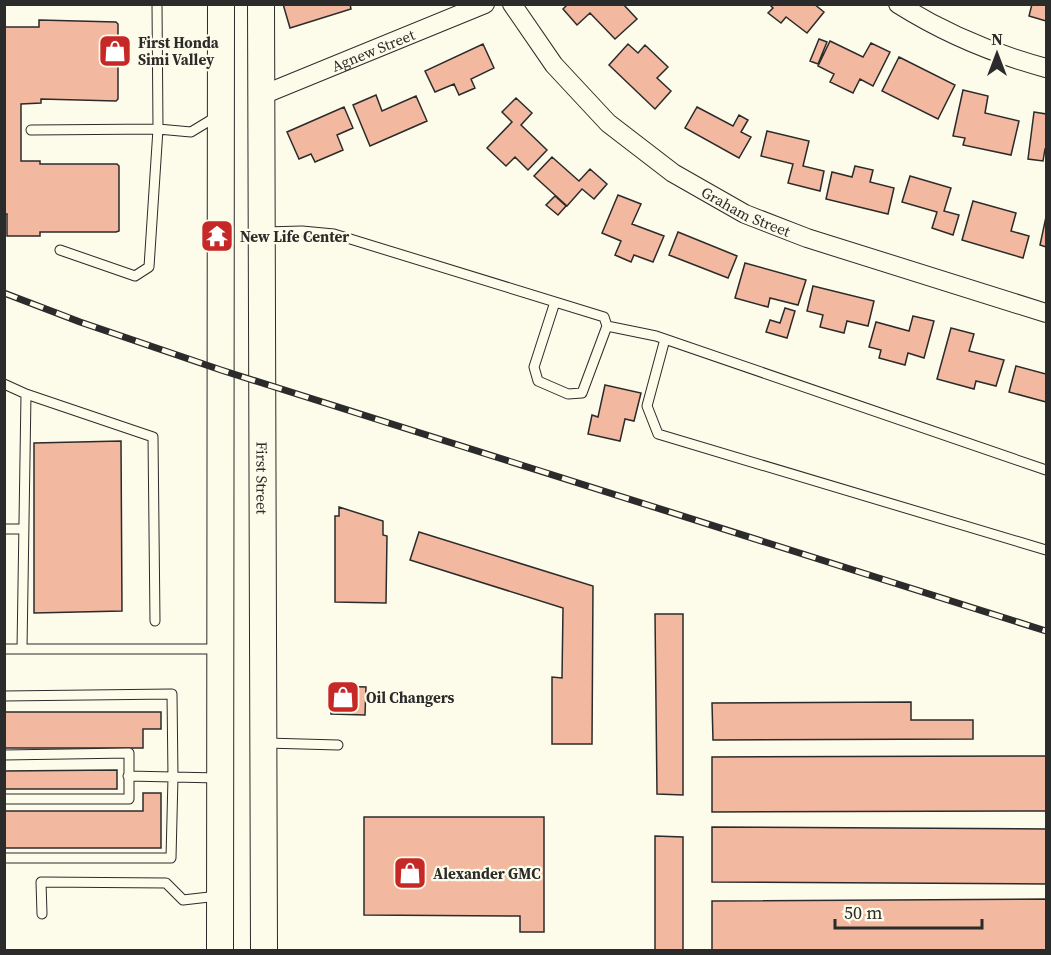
<svg xmlns="http://www.w3.org/2000/svg" width="1051" height="955" font-family="'Source Serif 4',serif">
<style>
.building{fill:#f2b8a0;stroke:#2b2b2b;stroke-width:1.5}
.lines{fill:none;stroke-linecap:round;stroke-linejoin:round}
.lane-casing{stroke:#2b2b2b;stroke-width:11}
.street-casing{stroke:#2b2b2b;stroke-width:20}
.secondary-casing{stroke:#2b2b2b;stroke-width:28}
.lane{stroke:#fdfbea;stroke-width:9}
.street{stroke:#fdfbea;stroke-width:18}
.secondary{stroke:#fdfbea;stroke-width:26}
.rail-casing{stroke:#2b2b2b;stroke-width:7}
.rail{stroke:#fdfbea;stroke-width:4.5;stroke-dasharray:14;stroke-linecap:butt}
.labels{text-anchor:middle;dominant-baseline:central;stroke-width:4.5;stroke-linejoin:round;paint-order:stroke}
.poi-label{font-size:15px;font-weight:bold;fill:#2b2b2b;stroke:#fdfbea;text-anchor:start}
.street-label{font-size:15px;fill:#2b2b2b;stroke:#fdfbea}
</style>
<rect width="100%" height="100%" fill="#fdfbea"/>
<path class="building" d="M283,4H350L351,9L290,28Z
M568,4H623L637,19L615,39L590,13L577,25L563,9Z
M769,4H814L824,12L807,33L786,17L781,23L768,13L773,8Z
M1032,4H1046V21L1029,16Z
M39,20L116,22L118,24V99L116,101L41,99V103L21,104V161H40V164H117L119,166V231L116,232H40V236H7V214H4V27H39Z
M819,39L827,42L818,64L810,61Z
M830,41L863,57L871,43L890,52L873,86L860,79L853,93L830,82L834,74L818,66Z
M483,44L494,68L471,79L475,88L459,95L454,84L435,92L425,71Z
M628,44L638,53L645,45L668,67L657,78L671,91L655,109L609,65Z
M899,57L955,85L938,119L882,91Z
M963,90L988,96L985,113L1019,121L1011,155L963,145L965,138L953,136Z
M376,95L382,111L416,96L427,121L370,146L353,105Z
M516,98L532,113L521,125L547,150L528,170L515,157L506,166L487,148L512,122L502,112Z
M344,107L353,128L337,135L343,150L315,162L311,154L299,159L287,132Z
M697,107L733,126L739,115L748,120L741,132L751,137L739,158L685,128Z
M1034,112L1046,114V149H1045L1043,161L1028,159Z
M767,131L809,141L803,166L824,171L820,191L788,183L793,164L761,156Z
M552,157L579,181L590,169L607,184L594,199L582,189L567,206L534,176Z
M855,166L873,170L870,182L894,188L888,214L826,199L832,172L852,177Z
M910,176L951,188L944,211L959,215L953,235L932,228L937,212L902,202Z
M618,195L641,204L632,224L664,236L653,262L634,255L631,262L615,255L621,241L602,233Z
M555,196L566,206L558,215L546,205Z
M973,201L1016,213L1011,231L1029,236L1023,258L962,240Z
M1046,217V247L1040,245Z
M678,232L737,256L728,278L669,255Z
M745,263L806,280L798,305L770,298L768,307L735,298Z
M813,286L874,301L868,326L847,321L844,333L820,327L823,315L807,311Z
M785,308L795,311L787,338L766,332L770,320L780,323Z
M913,316L934,321L924,358L908,353L905,365L879,358L881,350L869,347L876,322L909,331Z
M951,328L974,334L969,351L1004,360L996,386L976,381L974,389L937,379Z
M1016,366L1046,374V402L1009,392Z
M605,385L641,393L634,421L625,419L620,441L588,434L592,415L598,417Z
M121,441L122,611L34,613V443Z
M339,507L383,521V535L387,536L386,603L335,602V516H339Z
M419,532L593,586L592,744H552V677L562,678L563,608L410,560Z
M655,614H683V795L657,794Z
M331,686L366,687L365,715L331,714Z
M911,702V720H973V739L713,740L712,703Z
M4,712H161V729H143V748H4Z
M1046,756V811L712,812V757Z
M117,770V789H4V771Z
M143,793H161V848H4V811H143Z
M364,817H544V932H520V916L364,915Z
M712,827L1046,829V884L712,882Z
M655,836L683,837V950H655Z
M1046,899V950H712V901Z"/>
<g class="lines">
<defs>
<path id="lane" d="M31,130L158,129L191,132L219,115
M264,232L302,231L334,234L604,317L607,326L582,393L568,394L538,381L534,367L555,302
M60,250L135,276L149,267L158,129L157,4
M607,326L656,336L1046,470
M665,339L647,406L658,434L1046,550
M4,384L26,394L22,649
M26,394L153,437L155,621
M4,529H23
M4,649H218
M4,696L172,694L173,777L171,858H4
M266,743L338,745
M4,755L129,753V799H4
M128,776L218,778
M42,914L41,882L166,883L183,900L218,896"/>
<g id="street">
<path id="s1" d="M512,4L554,65L608,123L673,173L745,214L807,238L1046,313"/>
<path d="M898,4C944,33 994,54 1046,68"/>
<path id="s2" d="M260,96L485,4"/>
</g>
<g id="secondary">
<path id="s3" d="M261,4L264,950"/>
<path d="M220,950L221,4"/>
</g>
</defs>
<use href="#lane" class="lane-casing"/>
<use href="#street" class="street-casing"/>
<use href="#secondary" class="secondary-casing"/>
<use href="#lane" class="lane"/>
<use href="#street" class="street"/>
<use href="#secondary" class="secondary"/>
<defs>
<path id="rail" d="M4,293L80,322L221,370L1046,631"/>
</defs>
<use href="#rail" class="rail-casing"/>
<use href="#rail" class="rail"/>
</g>
<defs>
<symbol id="shop-square" viewBox="-11 -11 22 22"><rect x="-9" y="-9" width="18" height="18" rx="4" fill="#c62828" stroke="#fdfbea"/><path d="M-5-2.5h2.3a2.7 3.5 0 0 1 5.4 0H5L5.5 6h-11ZM-1.5-2.5h3a1.5 2.3 0 0 0-3 0Z" fill="#fff"/></symbol>
<symbol id="temple-square" viewBox="-11 -11 22 22"><rect x="-9" y="-9" width="18" height="18" rx="4" fill="#c62828" stroke="#fdfbea"/><path d="M0-6L5-2H3V0L6.5 2.5H4V6H1.5V3h-3V6H-4V2.5H-6.5L-3 0V-2H-5Z" fill="#fff"/></symbol>
</defs>
<g fill-rule="evenodd">
<use href="#shop-square" x="96" y="32" width="38" height="38"/>
<use href="#temple-square" x="198" y="217" width="38" height="38"/>
<use href="#shop-square" x="324" y="678" width="38" height="38"/>
<use href="#shop-square" x="391" y="854" width="38" height="38"/>
</g>
<g class="labels">
<g class="poi-label">
<text x="138" y="42">First Honda<tspan x="138" dy="17">Simi Valley</tspan></text>
<text x="240" y="236">New Life Center</text>
<text x="366" y="697">Oil Changers</text>
<text x="433" y="873">Alexander GMC</text>
</g>
<g class="street-label">
<text stroke="none"><textPath href="#s2" startOffset="122">Agnew Street</textPath></text>
<text stroke="none"><textPath href="#s1" startOffset="318">Graham Street</textPath></text>
<text stroke="none"><textPath href="#s3" startOffset="474">First Street</textPath></text>
</g>
</g>
<rect width="1051" height="955" fill="none" stroke="#2b2b2b" stroke-width="12"/>
<g transform="translate(997 54)" stroke="#fdfbea" stroke-width="4.5" paint-order="stroke">
<path d="M0-4.5L10 22L0 15L-10 22Z" fill="#2b2b2b"/>
<text y="-9" font-size="16" font-weight="bold" text-anchor="middle" fill="#2b2b2b">N</text>
</g>
<path d="M835 919v9h147v-9" fill="none" stroke="#2b2b2b" stroke-width="3"/>
<text x="844" y="919" font-size="18" fill="#2b2b2b" stroke="#fdfbea" stroke-width="4.5" paint-order="stroke">50 m</text>
</svg>
